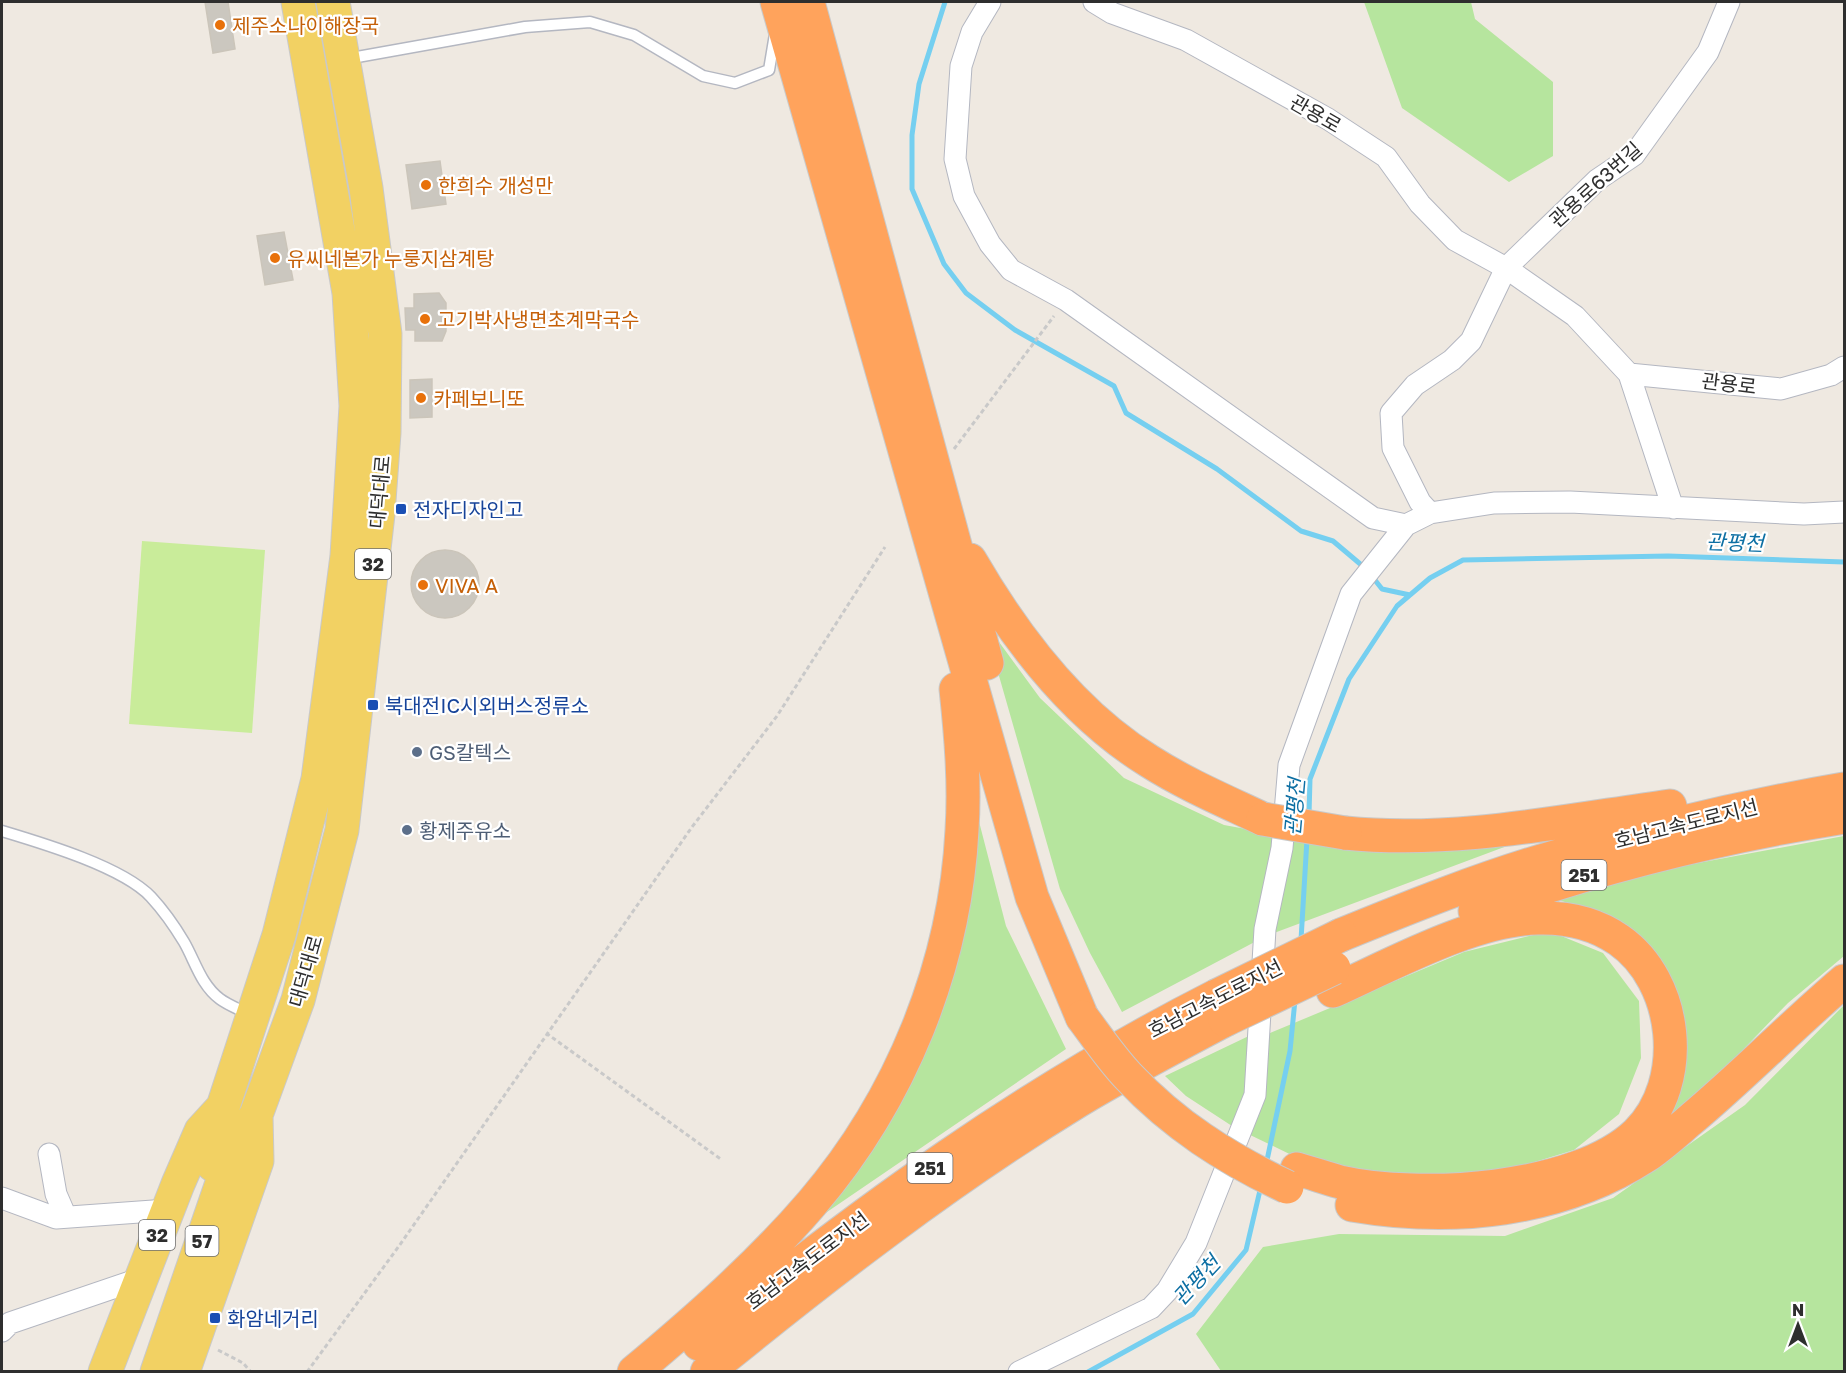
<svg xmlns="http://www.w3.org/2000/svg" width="1846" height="1373" font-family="'Golos Text','Noto Sans KR',sans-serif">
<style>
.green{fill:#b6e59e}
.pitch{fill:#c9ec9a}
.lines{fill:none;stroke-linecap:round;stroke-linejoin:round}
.stream{stroke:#75cff0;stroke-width:5}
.building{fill:#cbc7bf;stroke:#cbc5ba;stroke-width:1.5}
.service-casing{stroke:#b4b7c1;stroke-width:13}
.minor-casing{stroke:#b4b7c1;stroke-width:23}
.primary-casing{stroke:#c9c9c9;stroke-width:35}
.motorway-casing{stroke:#c9c9c9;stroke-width:35}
.path{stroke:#c9c9c9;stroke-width:3;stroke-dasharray:4.5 3;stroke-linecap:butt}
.service{stroke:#fff;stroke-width:10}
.minor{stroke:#fff;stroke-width:21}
.primary{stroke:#f2d163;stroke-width:33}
.motorway{stroke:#ffa35c;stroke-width:33}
.motorway-bridge-casing{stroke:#c9c9c9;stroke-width:35;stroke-linecap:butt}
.motorway-bridge{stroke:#ffa35c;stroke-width:33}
.food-dot{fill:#e8710a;stroke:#fff;stroke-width:2}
.transit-dot{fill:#1a4fb4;stroke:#fff;stroke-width:2}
.service-dot{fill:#5c6f8a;stroke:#fff;stroke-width:2}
.labels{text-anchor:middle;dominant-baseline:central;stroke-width:4.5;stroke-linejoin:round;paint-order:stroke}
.shield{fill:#fff;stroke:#6d6d6d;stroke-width:1.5}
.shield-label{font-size:18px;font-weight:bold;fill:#2e2e2e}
.food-label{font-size:20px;fill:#c56008;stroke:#fff;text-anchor:start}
.street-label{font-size:20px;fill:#2e2e2e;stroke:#fff}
.transit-label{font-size:20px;fill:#164399;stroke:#fff;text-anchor:start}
.service-label{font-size:20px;fill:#4e5e75;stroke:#fff;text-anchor:start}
.water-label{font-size:21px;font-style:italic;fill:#0d6fa3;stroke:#fff}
</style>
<rect width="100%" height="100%" fill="#efe9e1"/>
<path class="green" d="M1364,2H1471L1475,19L1553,82V156L1509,182L1402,108Z
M983,620L1040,698L1124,778L1224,825L1360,850L1515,843L1266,936L1122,1012L1090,953L1060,889Z
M975,806L1006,926L1066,1049L805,1227L872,1139Z
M1844,836V956L1788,1003L1707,1087L1652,1129L1676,1060L1606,916L1559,900L1671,868Z
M1549,931L1603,953L1639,1001L1641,1058L1619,1114L1574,1150L1495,1174L1424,1181L1308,1163L1246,1133L1263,1036L1464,952Z
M1844,1005V1371H1221L1196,1334L1263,1247L1339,1234L1505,1236L1613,1198L1745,1105Z
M1253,1034L1250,1095L1232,1126L1186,1096L1165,1076Z"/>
<path class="pitch" d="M142,541L265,550L252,733L129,724Z"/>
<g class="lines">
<path class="stream" d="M945,2L919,84L912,135V189L944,264L966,293L1015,330L1114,386L1126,413L1217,469L1301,531L1333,541L1365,568
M1371,575L1382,589L1410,595
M1309,815L1310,779L1349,679L1397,606L1430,578L1463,560L1668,556L1844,562
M1301,940L1307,839
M1266,1165L1290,1051L1295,1000
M1088,1372L1193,1314L1246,1250L1261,1186"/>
</g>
<path class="building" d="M205,2H228L235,49L213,53Z
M440,161L446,204L412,209L406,165Z
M284,232L293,280L265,285L257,236Z
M439,293L446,303V331L442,341H415V330H406L405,308H414V294Z
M432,379V417L410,418V380Z
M411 584a34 34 0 1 1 68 0a34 34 0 1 1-68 0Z"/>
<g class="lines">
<defs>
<path id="service" d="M346,59L525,27L590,22L634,35L703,76L735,83L769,70L775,34
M2,831C42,843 123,867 151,897C163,910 175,927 184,942C195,961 201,985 220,999C228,1005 239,1009 248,1014"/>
<path id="minor" d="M990,2L972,32L961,66L955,159L964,196L990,244L1011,270L1066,300L1373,518L1406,525L1430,513L1494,503L1570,502L1804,514L1844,512
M1094,2L1112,13L1186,40L1328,119L1386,157L1420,204L1455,240L1506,268L1575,316L1629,374L1673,508
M1629,374L1781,389L1831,375L1844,367
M1430,513L1420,502L1393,448L1391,413L1415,385L1452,360L1471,341L1506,268L1597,180L1634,155L1708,52L1729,2
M49,1154L56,1194L66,1217
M2,1198L56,1218L167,1210
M2,1331L10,1323L139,1279
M1019,1372L1151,1308L1167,1291L1196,1243L1255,1095L1265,929L1282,848L1289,765L1351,594L1406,525"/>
<path id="primary" d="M213,1165L223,1138V1107L279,935L318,779L347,556L356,406L349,293L298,2
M105,1372L178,1184L201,1131L223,1107
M157,1372L234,1148L256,1115L298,1000L342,830L378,514L384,433L385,334L366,188L333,2
M183,1372L257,1161L256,1115"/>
<path id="motorway" d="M777,2L1032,897L1082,1017
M808,2L987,663
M970,560C1014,636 1073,714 1149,761C1185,784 1225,801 1263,819
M1345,833C1454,844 1562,821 1670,806
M1475,911C1595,868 1718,837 1844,817
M1341,935C1410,907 1479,879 1551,858C1647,829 1745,806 1844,789
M1297,1169C1311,1173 1326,1178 1340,1182C1419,1200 1577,1191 1637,1133C1689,1082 1678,981 1619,940C1595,923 1566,917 1537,918C1474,919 1391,965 1333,991
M1352,1205C1452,1222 1559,1212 1646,1156C1661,1146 1675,1133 1689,1121C1742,1077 1791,1026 1844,981
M699,1344C863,1210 1027,1092 1216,996
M634,1372C696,1320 759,1265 812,1203C901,1099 955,966 962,830C965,783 961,736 956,689
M707,1372C826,1275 947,1181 1078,1101C1126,1072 1176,1046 1225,1020"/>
</defs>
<use href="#service" class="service-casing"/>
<use href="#minor" class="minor-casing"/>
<use href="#primary" class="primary-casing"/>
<use href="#motorway" class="motorway-casing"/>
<path class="path" d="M954,449L1054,316
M546,1033L722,1160
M218,1350L243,1363L251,1372
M307,1372L399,1246L692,827L777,716L885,547"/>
<use href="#service" class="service"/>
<use href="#minor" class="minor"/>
<use href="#primary" class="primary"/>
<use href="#motorway" class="motorway"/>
<defs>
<path id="motorway-bridge" d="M1263,819L1345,833
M1216,996L1341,935
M1082,1017C1097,1037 1111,1058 1128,1076C1174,1125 1226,1158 1287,1187
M1225,1020L1334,968"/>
</defs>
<use href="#motorway-bridge" class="motorway-bridge-casing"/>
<use href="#motorway-bridge" class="motorway-bridge"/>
</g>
<g class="food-dot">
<circle cx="220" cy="25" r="6"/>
<circle cx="426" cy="185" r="6"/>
<circle cx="275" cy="258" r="6"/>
<circle cx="425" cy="319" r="6"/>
<circle cx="421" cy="398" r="6"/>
<circle cx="423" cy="585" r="6"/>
</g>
<g class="transit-dot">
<rect x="395" y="503" width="12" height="12" rx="3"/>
<rect x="367" y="699" width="12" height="12" rx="3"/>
<rect x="209" y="1312" width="12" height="12" rx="3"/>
</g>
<g class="service-dot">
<circle cx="417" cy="752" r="6"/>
<circle cx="407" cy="830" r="6"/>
</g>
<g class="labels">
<g class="shield">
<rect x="355" y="549" width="36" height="30" rx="4.5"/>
<rect x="1561.5" y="860" width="45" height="30" rx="4.5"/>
<rect x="907.5" y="1153" width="45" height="30" rx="4.5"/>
<rect x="139" y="1220" width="36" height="30" rx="4.5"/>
<rect x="185.5" y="1226" width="33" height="30" rx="4.5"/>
</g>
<g class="shield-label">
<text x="373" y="564">32</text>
<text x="1584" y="875">251</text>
<text x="930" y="1168">251</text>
<text x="157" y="1235">32</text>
<text x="202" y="1241">57</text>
</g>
<g class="food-label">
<text x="232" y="25">제주소나이해장국</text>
<text x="438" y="185">한희수 개성만</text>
<text x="287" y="258">유씨네본가 누룽지삼계탕</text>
<text x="437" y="319">고기박사냉면초계막국수</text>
<text x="433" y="398">카페보니또</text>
<text x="435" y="585">VIVA A</text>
</g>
<g class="street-label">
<text transform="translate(1316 113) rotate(30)">관용로</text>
<text transform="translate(1595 184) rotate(-42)">관용로63번길</text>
<text transform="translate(1729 383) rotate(7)">관용로</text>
<text transform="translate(379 492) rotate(-85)">대덕대로</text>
<text transform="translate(1686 823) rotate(-14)">호남고속도로지선</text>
<text transform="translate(305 971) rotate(-74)">대덕대로</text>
<text transform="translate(1215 998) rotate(-27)">호남고속도로지선</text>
<text transform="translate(807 1260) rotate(-37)">호남고속도로지선</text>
</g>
<g class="transit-label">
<text x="413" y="509">전자디자인고</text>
<text x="385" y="705">북대전IC시외버스정류소</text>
<text x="227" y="1318">화암네거리</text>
</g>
<g class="service-label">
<text x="429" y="752">GS칼텍스</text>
<text x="419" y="830">황제주유소</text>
</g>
<g class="water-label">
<text transform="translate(1735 542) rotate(2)">관평천</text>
<text transform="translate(1294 807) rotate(-85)">관평천</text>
<text transform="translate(1196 1280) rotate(-47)">관평천</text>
</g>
</g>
<rect width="1846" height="1373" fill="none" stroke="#2e2e2e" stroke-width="6"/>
<g transform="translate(1798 1325)" stroke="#ffffff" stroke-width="4.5" paint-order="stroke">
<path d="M0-4.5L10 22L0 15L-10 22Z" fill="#2e2e2e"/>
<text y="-9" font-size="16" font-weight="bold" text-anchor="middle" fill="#2e2e2e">N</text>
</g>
</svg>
